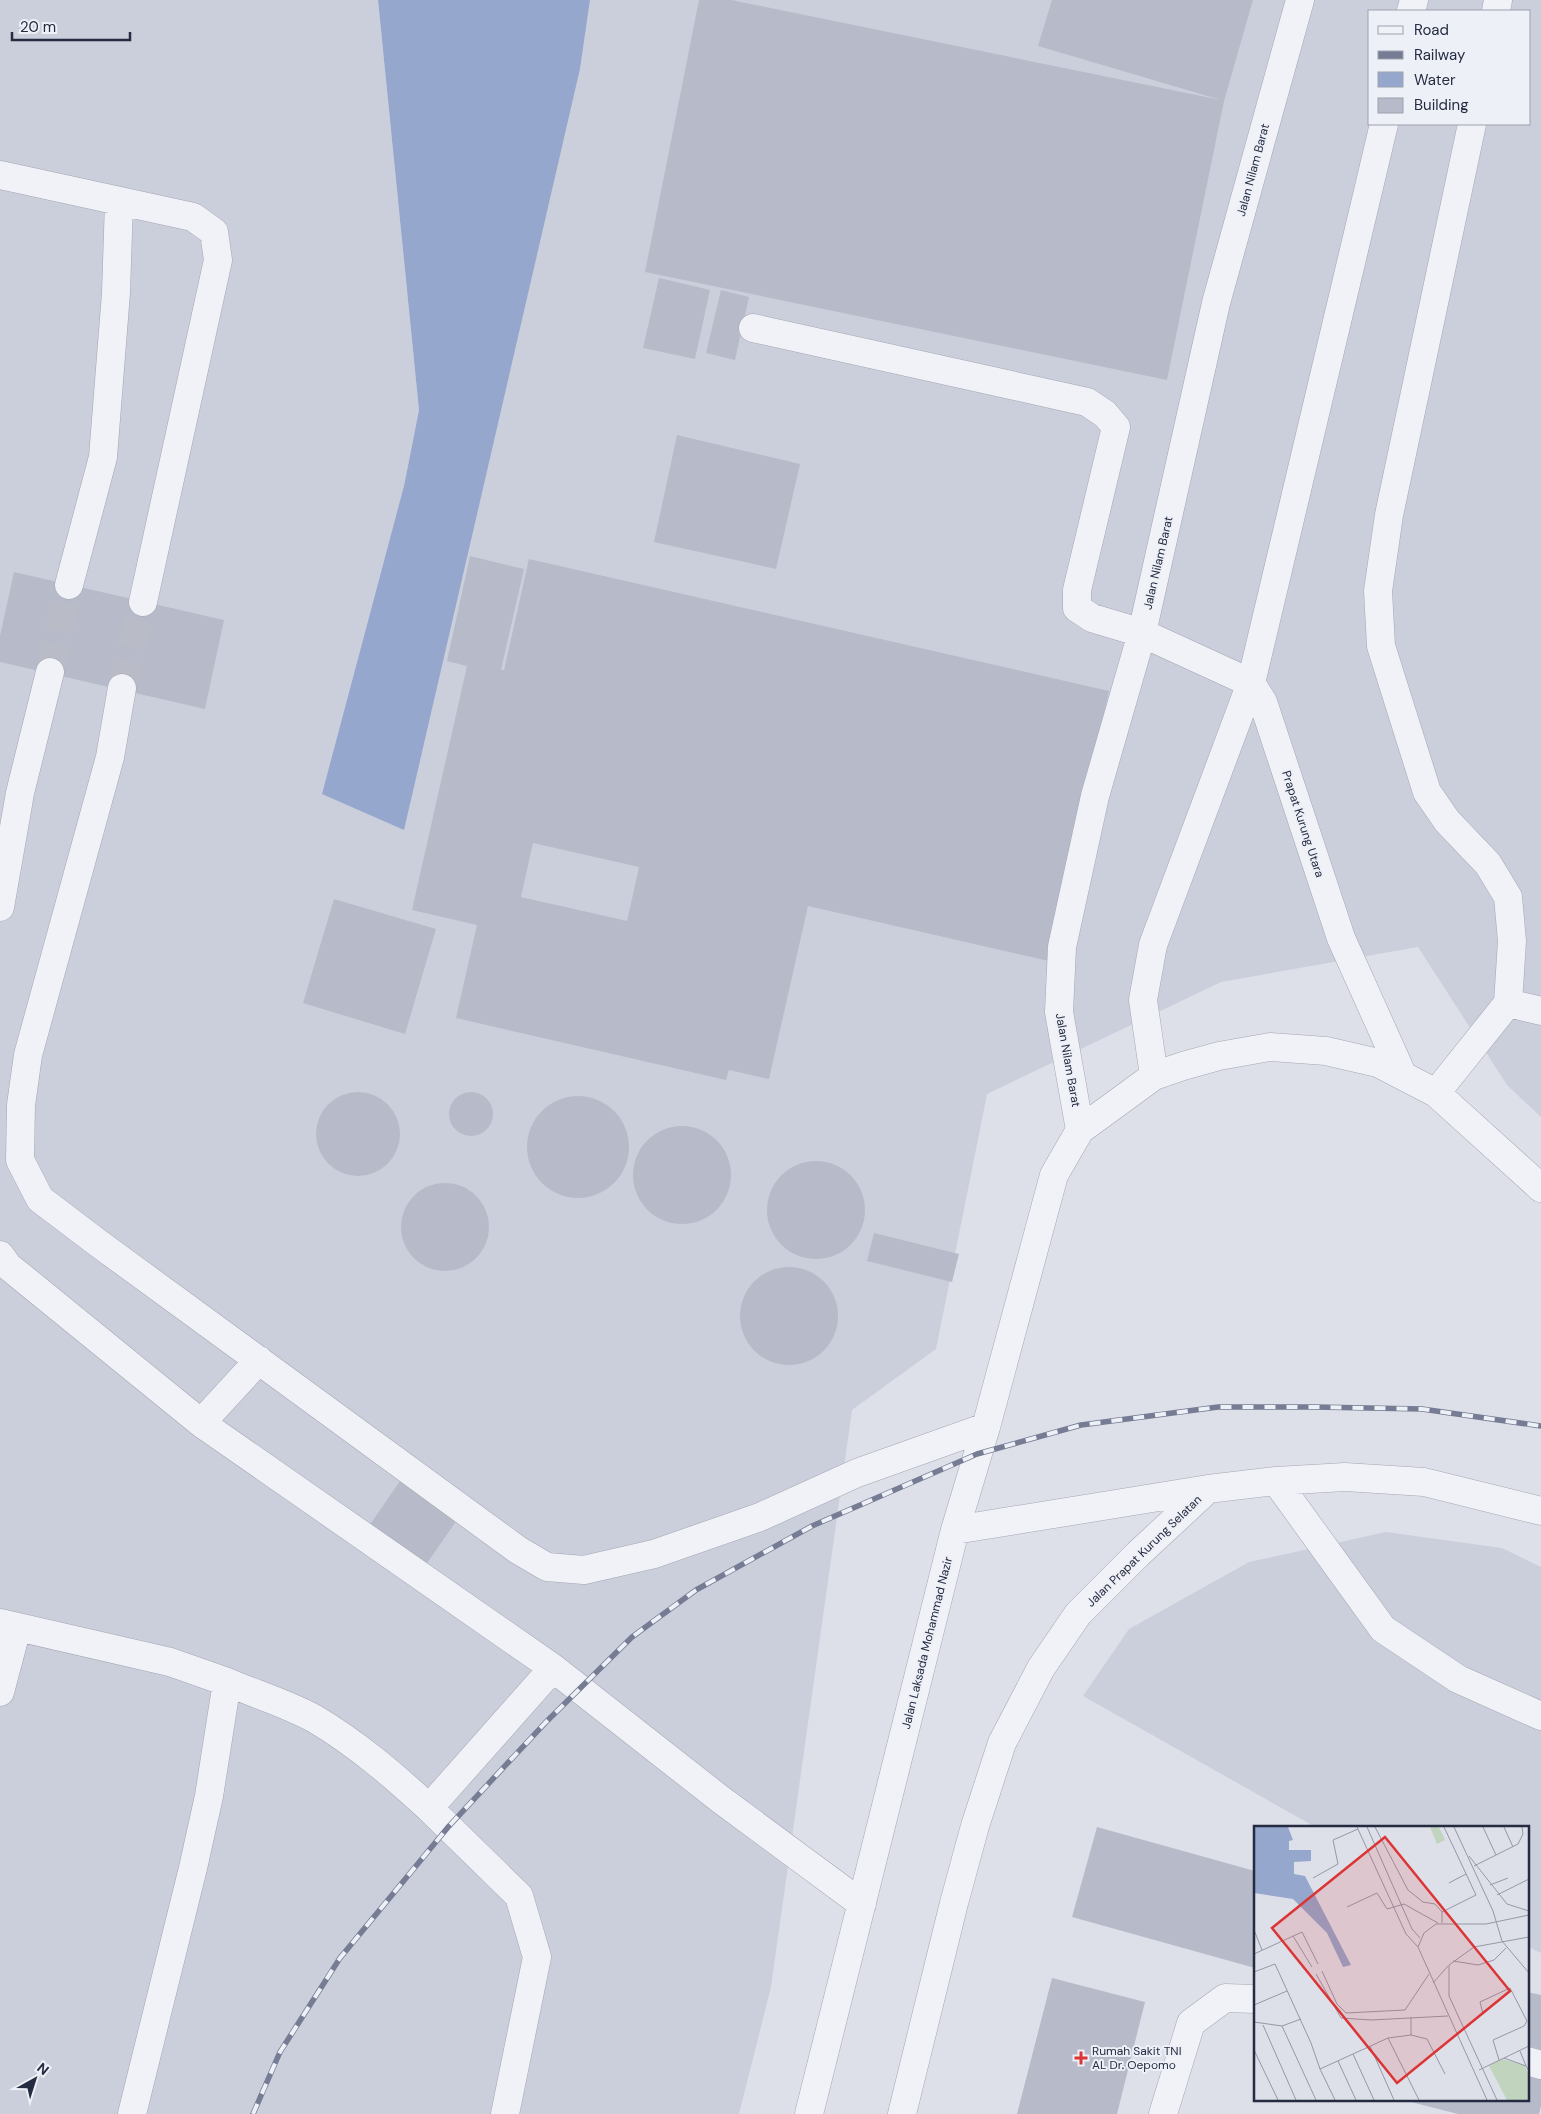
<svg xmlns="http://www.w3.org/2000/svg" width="1541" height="2114" font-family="'DM Sans',sans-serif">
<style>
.built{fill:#cbcfdb;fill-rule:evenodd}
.water{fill:#95a7cd}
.building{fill:#b7bbc9;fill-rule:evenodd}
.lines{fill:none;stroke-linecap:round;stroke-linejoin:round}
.minor-tunnel{stroke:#b9bcc7;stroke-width:28;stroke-dasharray:28 14;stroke-linecap:butt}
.minor-casing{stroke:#a3a6b3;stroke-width:29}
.minor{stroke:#f1f2f7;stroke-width:28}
.rail-casing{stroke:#767c94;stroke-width:5.5}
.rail{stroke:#edf0f6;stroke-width:4;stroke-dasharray:11;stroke-linecap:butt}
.poi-dot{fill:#dc3535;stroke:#edf0f6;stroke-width:2}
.labels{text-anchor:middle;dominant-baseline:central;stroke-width:4;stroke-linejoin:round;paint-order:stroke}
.street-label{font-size:12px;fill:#252b41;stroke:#edf0f6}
.poi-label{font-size:12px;fill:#252b41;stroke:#edf0f6;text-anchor:start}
.inset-road{fill:none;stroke:#9498a6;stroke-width:1}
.view{fill:#dc3535;fill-opacity:0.15;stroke:#dc3535;stroke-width:2.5}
.inset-edge{fill:none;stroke:#252b41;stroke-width:2.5}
</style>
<rect width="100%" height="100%" fill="#dee0e9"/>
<path class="built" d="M0,0H378L419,410L404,486L403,830L580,69L590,0H1541V1117L1507,1085L1418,947L1221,982L987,1094L936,1349L852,1410L771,1987L739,2114H0ZM1370,11H1530V124H1370Z
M1386,1532L1502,1548L1541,1567V1953L1527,1946V1828H1317L1083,1696L1129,1629L1249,1562Z"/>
<path class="water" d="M378,0H590L580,69L404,830L322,794L404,486L419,410Z"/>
<path class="building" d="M699,0H731L1221,100L1038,46L1052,0H1253L1224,101L1167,380L645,272Z
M659,278L710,290L695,359L643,348Z
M721,290L749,297L735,360L706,353Z
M677,435L800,464L776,569L654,542Z
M470,556L524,569L501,670H504L529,559L1109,691L1049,961L808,906L769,1079L729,1070L726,1080L456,1018L477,925L412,910L467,666L447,661ZM533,843L639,867L627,921L521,897Z
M14,572L224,620L205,709L0,662V636Z
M334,899L436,929L405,1034L303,1003Z
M449 1114a22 22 0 1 1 44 0a22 22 0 1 1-44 0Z
M316 1134a42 42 0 1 1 84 0a42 42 0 1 1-84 0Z
M527 1147a51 51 0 1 1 102 0a51 51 0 1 1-102 0Z
M633 1175a49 49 0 1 1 98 0a49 49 0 1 1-98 0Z
M767 1210a49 49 0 1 1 98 0a49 49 0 1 1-98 0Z
M401 1227a44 44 0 1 1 88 0a44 44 0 1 1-88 0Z
M874,1233L959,1254L952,1282L867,1261Z
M740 1316a49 49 0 1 1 98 0a49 49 0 1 1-98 0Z
M400,1481L457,1520L423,1569L367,1529Z
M1097,1827L1255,1871V1968L1072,1917Z
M1052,1978L1145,2002L1117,2114H1017Z
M1527,1992L1541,1995V2050L1527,2046Z
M1527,2071L1541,2075V2106L1539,2114H1458L1407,2101L1527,2100Z"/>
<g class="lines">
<path class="minor-tunnel" d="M50,672L69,585
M122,688L143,602"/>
<defs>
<path id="minor" d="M1411,11L1414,0
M1496,11L1498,0
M0,175L193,217L214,232L218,260L143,602
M753,328L1087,402L1105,414L1116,427L1077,590V608L1092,618L1142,633L1251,683L1263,702L1341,938L1403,1076
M69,585L103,457L116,293L119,202
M122,688L110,757L28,1055L21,1105L20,1160L40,1199L98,1243L518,1550L547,1567L584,1570L654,1554L760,1517L857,1473L986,1427
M0,907L20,793L50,672
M1508,1003L1541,1011
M1154,1076L1143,1000L1153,945L1251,683L1384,124
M1436,1093L1508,1003L1512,941L1508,897L1488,864L1447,821L1427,792L1381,646L1378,591L1389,515L1472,124
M1080,1130L1059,1012L1062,947L1095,796L1142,633L1216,303L1300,0
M0,1255L8,1266L201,1423L553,1668L720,1799L862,1904
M201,1423L259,1360
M1276,1481L1383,1629L1458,1679L1541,1716
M955,1530L1208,1489
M0,1623L170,1662L227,1682L209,1796L193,1868L132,2114
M227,1682C255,1694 288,1704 315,1719C357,1744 393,1775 429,1808L553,1668
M0,1692L17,1628
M429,1808L519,1896L537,1957L505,2114
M1527,2061L1541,2065
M809,2114L955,1530L986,1427L1054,1175L1080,1130L1154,1076L1183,1066L1219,1056L1270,1047L1326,1051L1378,1063L1436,1093L1541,1188
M902,2114L954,1903L975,1826L1002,1743L1041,1668L1078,1614L1138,1554L1208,1489L1276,1481L1345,1477L1424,1482L1541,1511
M1163,2114L1191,2023L1225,1998L1255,1999"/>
</defs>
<use href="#minor" class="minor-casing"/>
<use href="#minor" class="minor"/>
<defs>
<path id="rail" d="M253,2114L280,2052L340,1958L449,1826L545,1723L632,1637L696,1590L812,1526L977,1454L1081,1425L1218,1407H1315L1422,1409L1541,1426"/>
</defs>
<use href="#rail" class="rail-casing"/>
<use href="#rail" class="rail"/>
</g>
<path class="poi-dot" d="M1078.5 2050.5h5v5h5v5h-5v5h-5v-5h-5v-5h5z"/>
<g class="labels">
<g class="street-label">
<text transform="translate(1253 170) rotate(-75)">Jalan Nilam Barat</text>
<text transform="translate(1158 563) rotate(-77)">Jalan Nilam Barat</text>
<text transform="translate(1303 824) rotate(72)">Prapat Kurung Utara</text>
<text transform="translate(1068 1060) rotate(80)">Jalan Nilam Barat</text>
<text transform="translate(1144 1551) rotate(-44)">Jalan Prapat Kurung Selatan</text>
<text transform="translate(927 1643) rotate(-76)">Jalan Laksada Mohammad Nazir</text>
</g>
<g class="poi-label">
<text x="1092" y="2051">Rumah Sakit TNI<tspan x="1092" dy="14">AL Dr. Oepomo</tspan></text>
</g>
</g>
<g transform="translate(1254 1826)">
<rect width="275" height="275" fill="#dee0e9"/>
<path d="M176,1H185L191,14L183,18ZM248,233L270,239L275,248V274H253L235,240Z" fill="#c0d4be"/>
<path d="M0,1H34L39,14L35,15V24H57V35L40,36V48L51,50L97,139L89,141L73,107L39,73L0,67Z" fill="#95a7cd"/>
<path class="inset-road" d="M103,1L152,108L164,121M113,1L158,103L166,112M121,1L154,64L169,76L181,78L188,86V97M200,1L239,85L248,115L275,147M229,1L242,29M250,1L259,21M215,30L253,78L275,85M220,40L264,18L269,8L268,1M59,52L84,38L79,14L104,3M195,57L212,48M236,59L254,52M243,69L275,53M93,81L123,67L133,83L150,78L184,97M188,86L222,69L190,1M0,104L8,124M39,110L58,141M0,128L48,106L64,138M199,135L224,139L240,134L252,122M68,145L83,178L92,187L151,184L175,148M0,146L21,138L57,217L66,243L134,212L165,274M62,148L87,192L117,194L194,190M179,157L194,140M0,179L33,165M229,188L226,176L256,162L273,195L270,200L239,214L245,234M0,196L28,200L47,193M9,199L42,274M28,200L62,274M157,209L173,213L191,248M134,212L157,209V191M116,220L140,274M0,224L24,274M266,225L272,240M99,228L120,274M250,232L275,220M84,235L102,274M66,243L81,274M225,244L250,232L272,240L275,245M233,274L164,121L170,107L182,98H232L275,89M243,274L195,170V139L220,121L275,111"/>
<path class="view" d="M131,11L256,165L143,257L18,102Z"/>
<rect width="275" height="275" class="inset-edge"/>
</g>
<rect x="1368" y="10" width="162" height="115" fill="#edf0f6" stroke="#9da1ae"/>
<rect x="1378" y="26" width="25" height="8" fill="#f1f2f7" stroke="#9da1ae"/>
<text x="1414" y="35" font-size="15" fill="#252b41">Road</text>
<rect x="1378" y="51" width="25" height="8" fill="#767c94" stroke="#9da1ae"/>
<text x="1414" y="60" font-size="15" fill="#252b41">Railway</text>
<rect x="1378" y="72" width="25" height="15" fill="#95a7cd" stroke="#9da1ae"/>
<text x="1414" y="85" font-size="15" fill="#252b41">Water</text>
<rect x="1378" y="98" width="25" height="15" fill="#b7bbc9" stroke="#9da1ae"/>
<text x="1414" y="110" font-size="15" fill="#252b41">Building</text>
<g transform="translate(35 2079) rotate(39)" stroke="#edf0f6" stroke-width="4" paint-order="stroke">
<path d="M0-4L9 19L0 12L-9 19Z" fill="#252b41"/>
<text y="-8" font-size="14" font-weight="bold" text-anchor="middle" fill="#252b41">N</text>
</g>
<path d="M12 32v8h118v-8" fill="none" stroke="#252b41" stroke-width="2.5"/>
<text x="20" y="32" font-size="15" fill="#252b41" stroke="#edf0f6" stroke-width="4" paint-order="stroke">20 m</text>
</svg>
